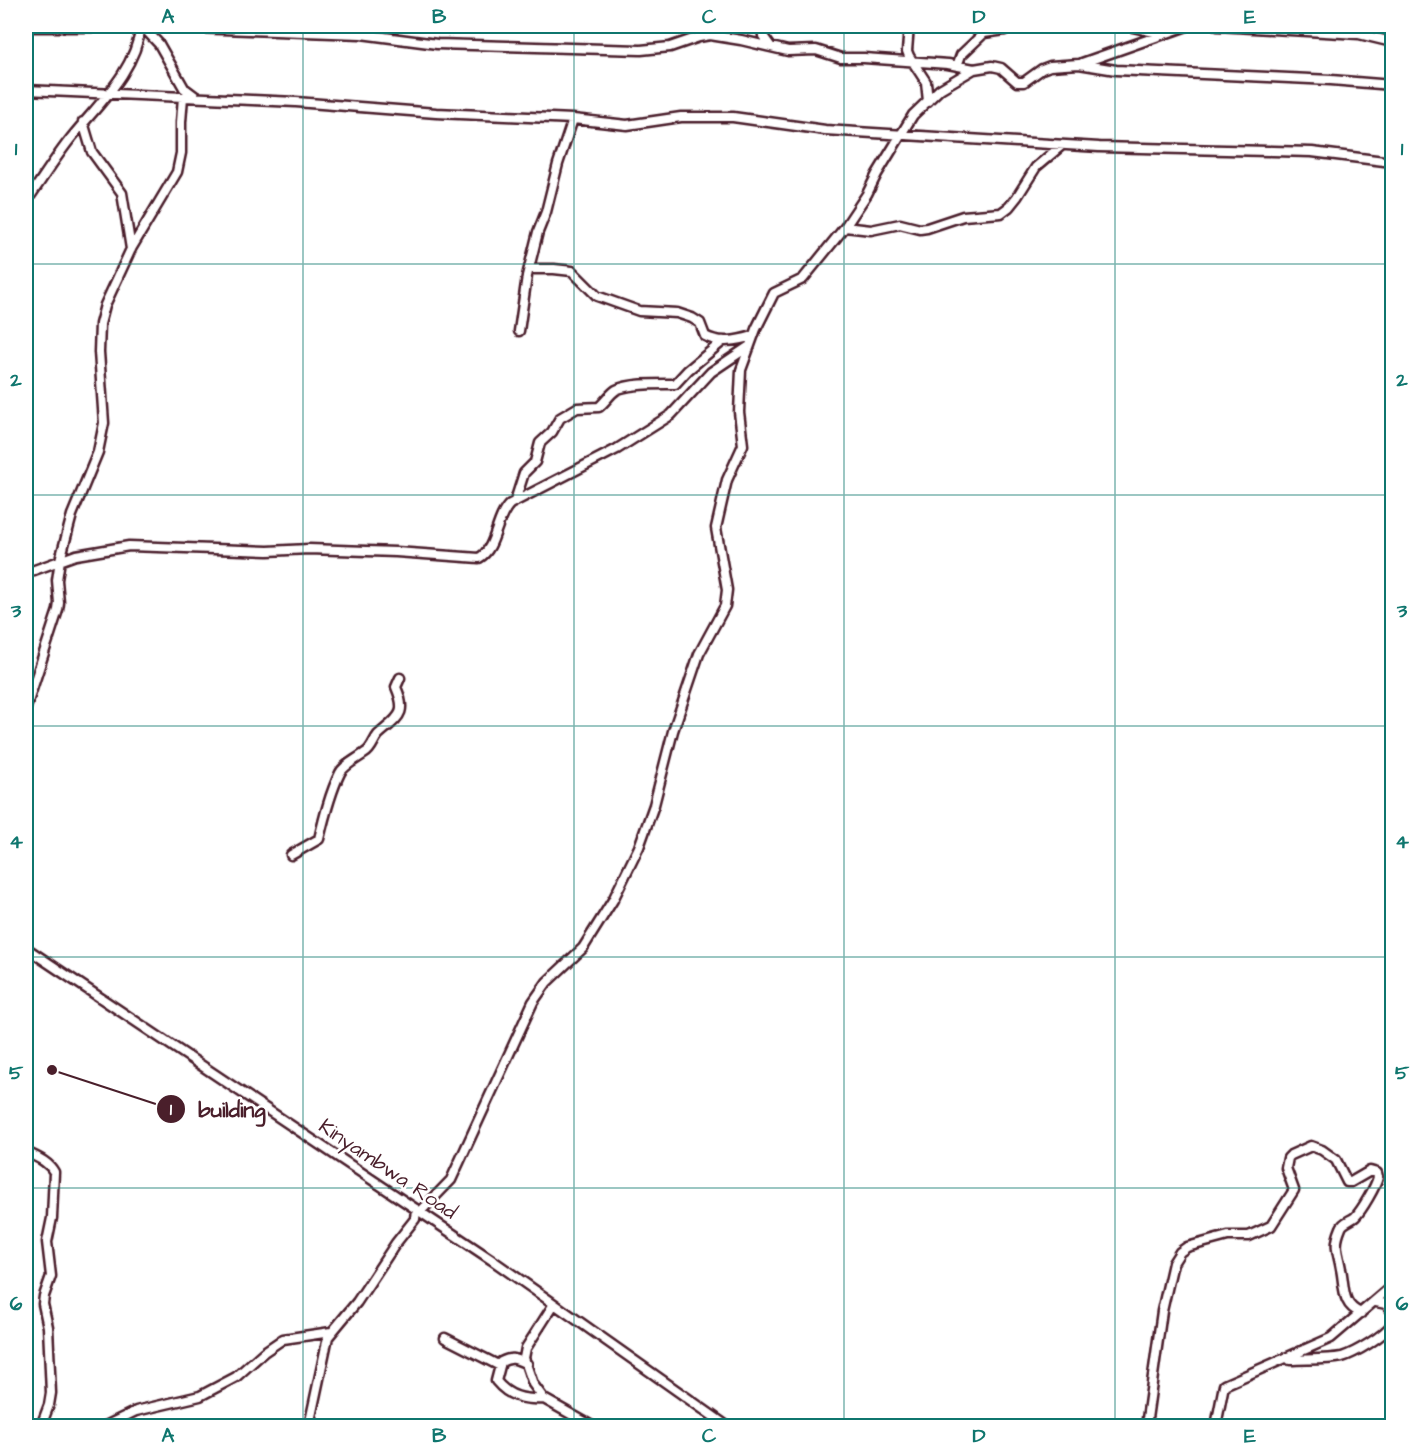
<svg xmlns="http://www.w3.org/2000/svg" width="1418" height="1452" font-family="'Architects Daughter',sans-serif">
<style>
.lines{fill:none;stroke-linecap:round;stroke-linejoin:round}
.minor-casing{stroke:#4a1f2b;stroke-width:13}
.minor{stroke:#fff;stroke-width:8}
.grid{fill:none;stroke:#0f766e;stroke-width:1.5;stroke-opacity:0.55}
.labels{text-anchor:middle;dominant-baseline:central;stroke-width:5;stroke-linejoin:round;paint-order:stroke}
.street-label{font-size:21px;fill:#4a1f2b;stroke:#fff}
.leader{fill:none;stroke:#4a1f2b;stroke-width:2}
.callout-dot{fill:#4a1f2b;stroke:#fff;stroke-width:2}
.mark-label{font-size:18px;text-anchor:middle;font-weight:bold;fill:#fff}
.callout-label{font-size:22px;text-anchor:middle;font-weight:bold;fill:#4a1f2b;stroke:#fff;stroke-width:5;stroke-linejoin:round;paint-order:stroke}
.neatline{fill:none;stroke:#0f766e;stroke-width:2}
.grid-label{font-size:20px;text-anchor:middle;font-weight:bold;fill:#0f766e}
</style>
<rect width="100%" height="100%" fill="#fff"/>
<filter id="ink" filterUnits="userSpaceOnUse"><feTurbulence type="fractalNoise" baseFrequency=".0167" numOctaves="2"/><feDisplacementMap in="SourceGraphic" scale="12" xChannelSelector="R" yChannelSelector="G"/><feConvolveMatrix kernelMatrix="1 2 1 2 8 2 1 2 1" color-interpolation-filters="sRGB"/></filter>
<g filter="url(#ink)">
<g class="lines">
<defs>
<path id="minor" d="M762,26L763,36L771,47
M909,26L907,51L909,56L926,82L928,101
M1128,26L1163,34
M1217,26L1359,34L1392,42
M1378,26L1392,28
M26,27H165L361,34L437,44L641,50L670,47L699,37L710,35L741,40L788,51L816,50L841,58H864L948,64L974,69
M143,27L159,44L184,88L196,97
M1082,63L1187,26
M957,66L961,55L984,33L1005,30L1009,26
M26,90L296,102L436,113L573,119L627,125L681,117H733L825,130L1099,147L1312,152L1392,162
M83,122L92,152L122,193L131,249
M26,202C41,181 55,158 71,138C99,103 135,72 141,26
M845,227L871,230L900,224L920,229L927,228L963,216L1001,213L1009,207L1017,197L1036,167L1061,146
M529,269H554L572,271L597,296L639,311L677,313L692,318L700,323L705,336C720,344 736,341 753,336
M519,331L527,276L538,232L546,212L558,164L573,119
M515,501L524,473L535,462L540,443L552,432L560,418L577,408L599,407C605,402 610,394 616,390C630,383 659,384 675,384L688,370L723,341
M26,573L76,555L129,546L268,551L309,549L396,552L479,558C497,548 495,518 510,504L617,449L671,415L711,372L748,347
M26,708L58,610L59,603L57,580L60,560L72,515L98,452L104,423L99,352L100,324L105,305L131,249L177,172L181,153V122L183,97
M291,855L319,839C324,818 330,793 340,773C344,765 357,759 365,753C372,749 373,741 378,735C398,717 408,715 396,687L400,678
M26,948L492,1260L727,1426
M26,1152C36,1157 48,1161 54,1172L52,1218L47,1242L51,1276L44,1296L43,1304L48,1327L51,1393L49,1405L41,1426
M420,1212L451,1180L533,1002L547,982L583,948L613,900L639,847L654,805L673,731L699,654L725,606L727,590L716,528L727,480L743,445L739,412L741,370L756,329L774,293L803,279L845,227L867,194L877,174L913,115L940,89L974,69L992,66L1001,68L1017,82H1024L1042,69L1050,66L1079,64L1116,70L1331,80L1392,85
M1376,1302L1386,1304L1392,1311
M554,1304L526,1348L524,1358L533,1384L544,1399L592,1426
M445,1338L500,1366
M1290,1360C1307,1359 1326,1360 1342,1357C1355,1353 1384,1336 1392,1324
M527,1364C516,1359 512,1356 501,1362L496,1381C509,1397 524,1400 544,1399
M105,1426L136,1411L200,1396L236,1377L264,1352L283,1339L331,1332
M309,1426L328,1337L357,1302L396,1243L415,1219L416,1209
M1146,1426L1162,1311L1173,1263L1180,1252L1187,1247L1228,1236H1249L1271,1226L1294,1190L1286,1168L1288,1158L1291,1155L1311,1146L1322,1150L1336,1160L1347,1182H1351L1370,1171L1377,1173L1378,1177C1376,1186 1362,1210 1355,1217C1350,1221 1343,1222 1341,1228C1333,1247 1338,1251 1341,1269C1345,1287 1341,1305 1361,1313
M1216,1426L1224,1385L1331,1338L1392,1286"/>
</defs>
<use href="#minor" class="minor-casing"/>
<use href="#minor" class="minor"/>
</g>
</g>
<path class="grid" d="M303,26V1426M574,26V1426M844,26V1426M1115,26V1426M26,264H1392M26,495H1392M26,726H1392M26,957H1392M26,1188H1392"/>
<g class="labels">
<g class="street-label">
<text transform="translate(388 1169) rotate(34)">Kinyambwa Road</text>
</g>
</g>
<path class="leader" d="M52 1070L171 1109"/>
<g class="callout-dot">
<circle cx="52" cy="1070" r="6"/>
<circle cx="171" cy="1109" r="15"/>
</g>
<g class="mark-label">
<text x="171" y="1115">1</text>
</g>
<g class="callout-label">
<text x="232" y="1117">building</text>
</g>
<rect width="1418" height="1452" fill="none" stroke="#fff" stroke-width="66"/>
<rect x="33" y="33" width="1352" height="1386" class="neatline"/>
<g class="grid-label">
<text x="168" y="23">A</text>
<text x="439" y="23">B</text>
<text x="709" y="23">C</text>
<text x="979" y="23">D</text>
<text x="1250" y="23">E</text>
<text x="16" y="155">1</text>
<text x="1402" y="155">1</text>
<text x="16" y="386">2</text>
<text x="1402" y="386">2</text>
<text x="16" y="617">3</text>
<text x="1402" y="617">3</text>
<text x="16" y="848">4</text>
<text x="1402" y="848">4</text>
<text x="16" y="1079">5</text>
<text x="1402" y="1079">5</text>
<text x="16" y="1310">6</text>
<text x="1402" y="1310">6</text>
<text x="168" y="1442">A</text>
<text x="439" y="1442">B</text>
<text x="709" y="1442">C</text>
<text x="979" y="1442">D</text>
<text x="1250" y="1442">E</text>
</g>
</svg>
